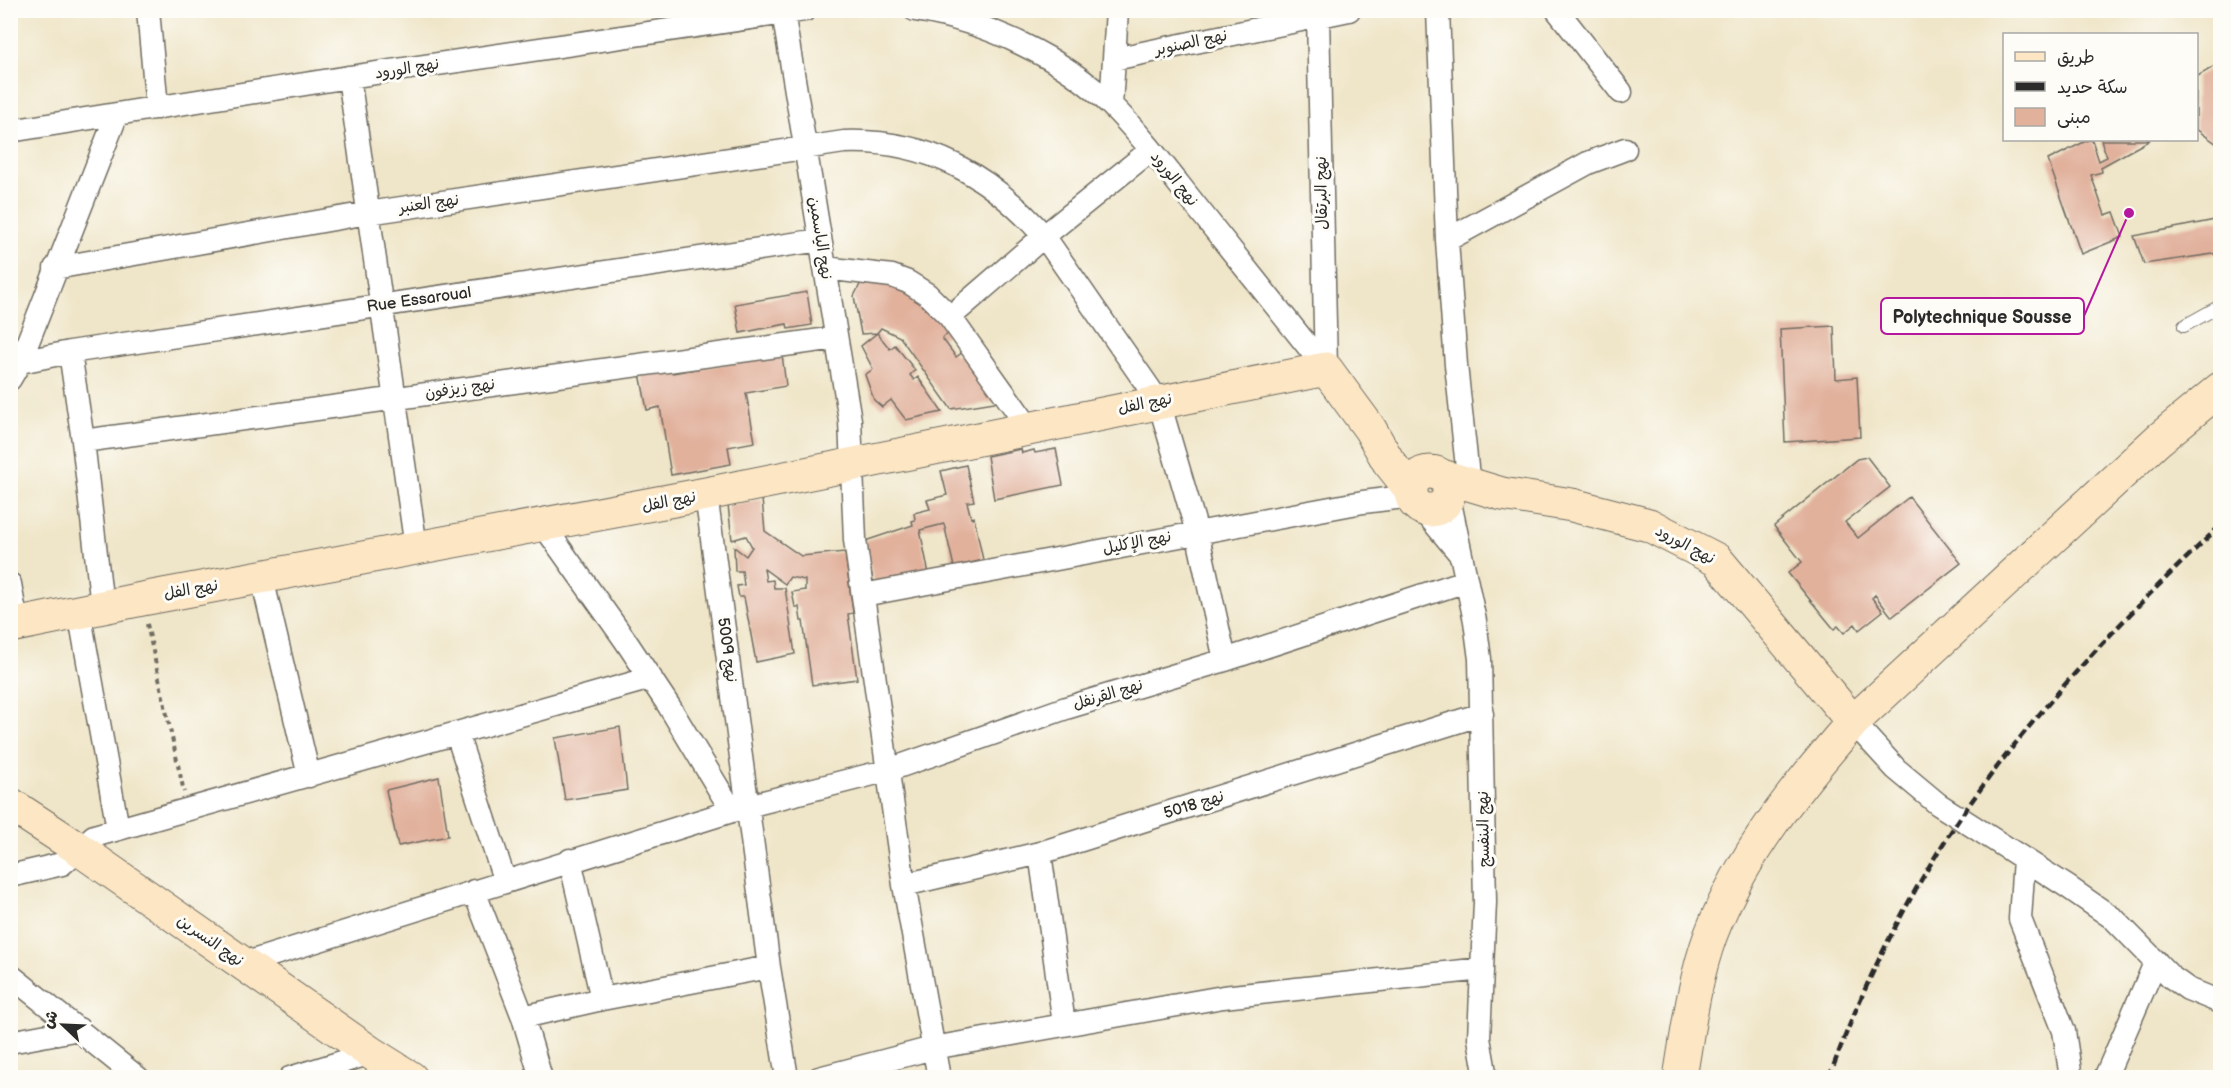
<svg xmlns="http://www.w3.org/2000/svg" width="2231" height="1088" font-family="'Balsamiq Sans','Playpen Sans Arabic',sans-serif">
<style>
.building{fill:#e1b19c}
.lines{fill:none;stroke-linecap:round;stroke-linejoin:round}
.lane-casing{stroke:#706c62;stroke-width:14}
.street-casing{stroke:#706c62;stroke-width:25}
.secondary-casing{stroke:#706c62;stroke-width:35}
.path{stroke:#706c62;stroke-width:4;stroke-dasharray:4.5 4.5;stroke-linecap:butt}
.lane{stroke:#fff;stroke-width:12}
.street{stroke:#fff;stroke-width:22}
.secondary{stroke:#fce6c4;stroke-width:33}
.rail{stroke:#2b2b2b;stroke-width:4.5;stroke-dasharray:9 4.5;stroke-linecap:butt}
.labels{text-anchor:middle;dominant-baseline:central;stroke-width:6;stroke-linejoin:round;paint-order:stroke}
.street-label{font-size:16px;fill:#2b2b2b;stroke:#fdfcf7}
.leader{fill:none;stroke:#b5179e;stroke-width:2}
.callout-dot{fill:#b5179e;stroke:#fdfcf7;stroke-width:2}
.callout{fill:#fdfcf7;stroke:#b5179e;stroke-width:2}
.callout-label{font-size:18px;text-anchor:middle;font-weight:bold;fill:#2b2b2b}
</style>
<rect width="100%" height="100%" fill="#fdfcf7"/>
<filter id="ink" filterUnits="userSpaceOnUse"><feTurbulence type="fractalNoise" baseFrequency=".0167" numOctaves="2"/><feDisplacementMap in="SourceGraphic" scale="12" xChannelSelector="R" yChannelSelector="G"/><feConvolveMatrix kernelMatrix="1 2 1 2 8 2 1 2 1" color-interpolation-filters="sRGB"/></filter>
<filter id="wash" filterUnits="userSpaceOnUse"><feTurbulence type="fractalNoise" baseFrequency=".008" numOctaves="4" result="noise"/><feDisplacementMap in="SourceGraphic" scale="24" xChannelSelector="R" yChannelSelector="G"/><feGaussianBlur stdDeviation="1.35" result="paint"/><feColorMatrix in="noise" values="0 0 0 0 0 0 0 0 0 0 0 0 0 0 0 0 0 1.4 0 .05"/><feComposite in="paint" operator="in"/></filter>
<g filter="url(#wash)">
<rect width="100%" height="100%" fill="#efe5c8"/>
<g id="blocks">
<path class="building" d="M2220,63V146L2196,129V77Z
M2088,140H2092L2099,161L2107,157L2101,140H2150L2101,167L2102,172L2091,175L2105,215L2114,212L2123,237L2081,254L2048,160Z
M2220,219V253L2144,264L2134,236Z
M865,275L910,291L951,332L942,338L956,357L966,350L1001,401L951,409L900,337L881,328L877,333L861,334L854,296Z
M807,292L812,325L788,329L787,324L740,333L735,304Z
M1834,326L1836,379L1857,377L1860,437L1785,442L1780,329Z
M877,333L890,349L895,345L915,370L910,375L914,380L918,377L942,412L906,420L891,400L882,407L874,400L865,375L873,369L861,346Z
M782,354L786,386L746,393L755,442L728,447L731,464L671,475L660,407L647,410L640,373L672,368L673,373Z
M1021,449L1022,453L1034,450L1035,453L1056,449L1063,485L994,499L987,456Z
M1867,457L1890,487L1845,522L1858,538L1909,497L1961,563L1892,617L1875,595L1872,598L1883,611L1859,630L1855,624L1844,633L1838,626L1834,629L1788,573L1802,562L1774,526L1857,459Z
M966,465L974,501L967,502L971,518L974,517L983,560L954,567L944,524L920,530L929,574L874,586L865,541L913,525L912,521L915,520L914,513L930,509L927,500L947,495L941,471Z
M762,499L765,531L801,556L845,552L853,613L848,614L857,679L812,685L803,621H801L799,607H795L792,592L805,590V580L790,577L785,584L764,569L766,581L773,580L774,588H785L795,654L756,662L744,597H739L737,586L744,585L742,571H735L734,547L746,556L752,547L746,536L732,540L728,505Z
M620,727L627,790L565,800L555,738Z
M439,777L448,836L398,846L386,790Z"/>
</g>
</g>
<g filter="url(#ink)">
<use href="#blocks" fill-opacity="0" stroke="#706c62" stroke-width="1.5"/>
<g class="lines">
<defs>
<path id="lane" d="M2184,326L2220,306"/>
<path id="street" d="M148,10L157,108
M915,10C985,21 1063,57 1113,107C1146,140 1174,179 1204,216C1245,267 1285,318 1326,369
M1438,10L1447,240L1456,365L1469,486
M1557,10L1621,92
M783,12L850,420L855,540L904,885L939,1078
M1318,16L1326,369
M1114,59L1117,10
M349,77L416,548
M1111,105L1114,59L1349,10
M10,131L349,77L805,10
M1447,240L1588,163L1625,149
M55,268L368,213L844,142C928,139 990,175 1044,236L1159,402L1197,532L1225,660
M825,268L892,276L908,282L927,294L950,317L1029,428
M950,317L1044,236L1151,150
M70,352L83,441L102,606
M20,362L70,352L820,240
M10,379L20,362L117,114
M83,441L836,338
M1448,493L1475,621L1480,659L1485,902L1479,1038L1486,1078
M706,494L769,967L787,1078
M1420,506L1459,553
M544,526L625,640L669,706L732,811
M262,578L309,776
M10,584L17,624
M863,595L1363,502L1412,496
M79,611L118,829
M1853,722L1896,769L1938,804L2068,887L2114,919L2171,977L2188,989L2220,1002
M457,734L505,882
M1040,853L1064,1024
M2024,859L2020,919L2064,1031L2071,1078
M570,860L602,999
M10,876L62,864L94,836L651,678
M904,885L1040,853L1482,714
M474,891L523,1017L541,1078
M243,964L748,806L889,770L1066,708L1225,660L1466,581
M10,975L138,1078
M523,1017L602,999L769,967
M10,1042L79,1029
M290,1078L371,1053
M819,1078L933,1048L1223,997L1482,969
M2105,1078L2156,961"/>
<path id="secondary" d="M1411 491a19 19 0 1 1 38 0a19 19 0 1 1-38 0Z
M1442,476L1502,494L1572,505L1649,525L1717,560L1853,722
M10,626L142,599L706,494L1326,369L1370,429L1388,461L1411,490
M10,804L79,849L371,1053L411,1078
M1680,1078C1688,1030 1694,980 1711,934C1742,854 1797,786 1853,722L2158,440L2220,389"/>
</defs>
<use href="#lane" class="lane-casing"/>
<use href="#street" class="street-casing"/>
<use href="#secondary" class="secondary-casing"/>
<path class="path" d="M147,624L184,792"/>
<use href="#lane" class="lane"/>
<use href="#street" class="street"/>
<use href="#secondary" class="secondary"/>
<path class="rail" d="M1829,1078C1862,987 1906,898 1960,818C2032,713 2128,612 2220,526"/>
</g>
</g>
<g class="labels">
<g class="street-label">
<text transform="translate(1191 43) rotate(-12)">نهج الصنوبر</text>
<text transform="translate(407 69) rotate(-9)">نهج الورود</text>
<text transform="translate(1174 179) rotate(51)">نهج الورود</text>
<text transform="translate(1322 193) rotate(-91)">نهج البرتقال</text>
<text transform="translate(429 204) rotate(-8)">نهج العنبر</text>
<text transform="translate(820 238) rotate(81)">نهج الياسمين</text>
<text transform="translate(419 300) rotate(-8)">Rue Essaroual</text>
<text transform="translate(460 389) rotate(-8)">نهج زيزفون</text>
<text transform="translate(1145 404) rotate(-11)">نهج الفل</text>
<text transform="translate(669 502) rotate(-11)">نهج الفل</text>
<text transform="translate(1137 543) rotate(-11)">نهج الإكليل</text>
<text transform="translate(1685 545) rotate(28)">نهج الورود</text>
<text transform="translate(191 590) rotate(-10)">نهج الفل</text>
<text transform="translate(727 650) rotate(82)">نهج 5009</text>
<text transform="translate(1108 695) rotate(-17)">نهج القرنفل</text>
<text transform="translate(1194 805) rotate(-17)">نهج 5018</text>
<text transform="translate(1484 829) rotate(-91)">نهج البنفسج</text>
<text transform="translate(210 941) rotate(35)">نهج النسرين</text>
</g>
</g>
<path class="leader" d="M2129 213L2084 316"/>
<circle class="callout-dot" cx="2129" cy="213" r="6"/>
<rect class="callout" x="1881" y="298" width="203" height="36" rx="6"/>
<g class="callout-label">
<text x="1982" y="323">Polytechnique Sousse</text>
</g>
<rect width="2231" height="1088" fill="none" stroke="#fdfcf7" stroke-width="36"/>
<rect x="2003" y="33" width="195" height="108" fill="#fdfcf7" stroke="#a9a8a5" stroke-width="1.5"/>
<rect x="2015" y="52" width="30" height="9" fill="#fce6c4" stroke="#a9a8a5" stroke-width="1.5"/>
<text x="2057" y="63" font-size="18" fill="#2b2b2b">طريق</text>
<rect x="2015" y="82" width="30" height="9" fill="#2b2b2b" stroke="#a9a8a5" stroke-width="1.5"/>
<text x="2057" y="93" font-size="18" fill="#2b2b2b">سكة حديد</text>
<rect x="2015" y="108" width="30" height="18" fill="#e1b19c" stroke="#a9a8a5" stroke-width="1.5"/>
<text x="2057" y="123" font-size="18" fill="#2b2b2b">مبنى</text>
<g transform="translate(63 1025) rotate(293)" stroke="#fdfcf7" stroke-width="4.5" paint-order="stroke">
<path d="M0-4.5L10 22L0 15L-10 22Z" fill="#2b2b2b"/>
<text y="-9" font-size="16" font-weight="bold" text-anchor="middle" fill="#2b2b2b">ش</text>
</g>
</svg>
